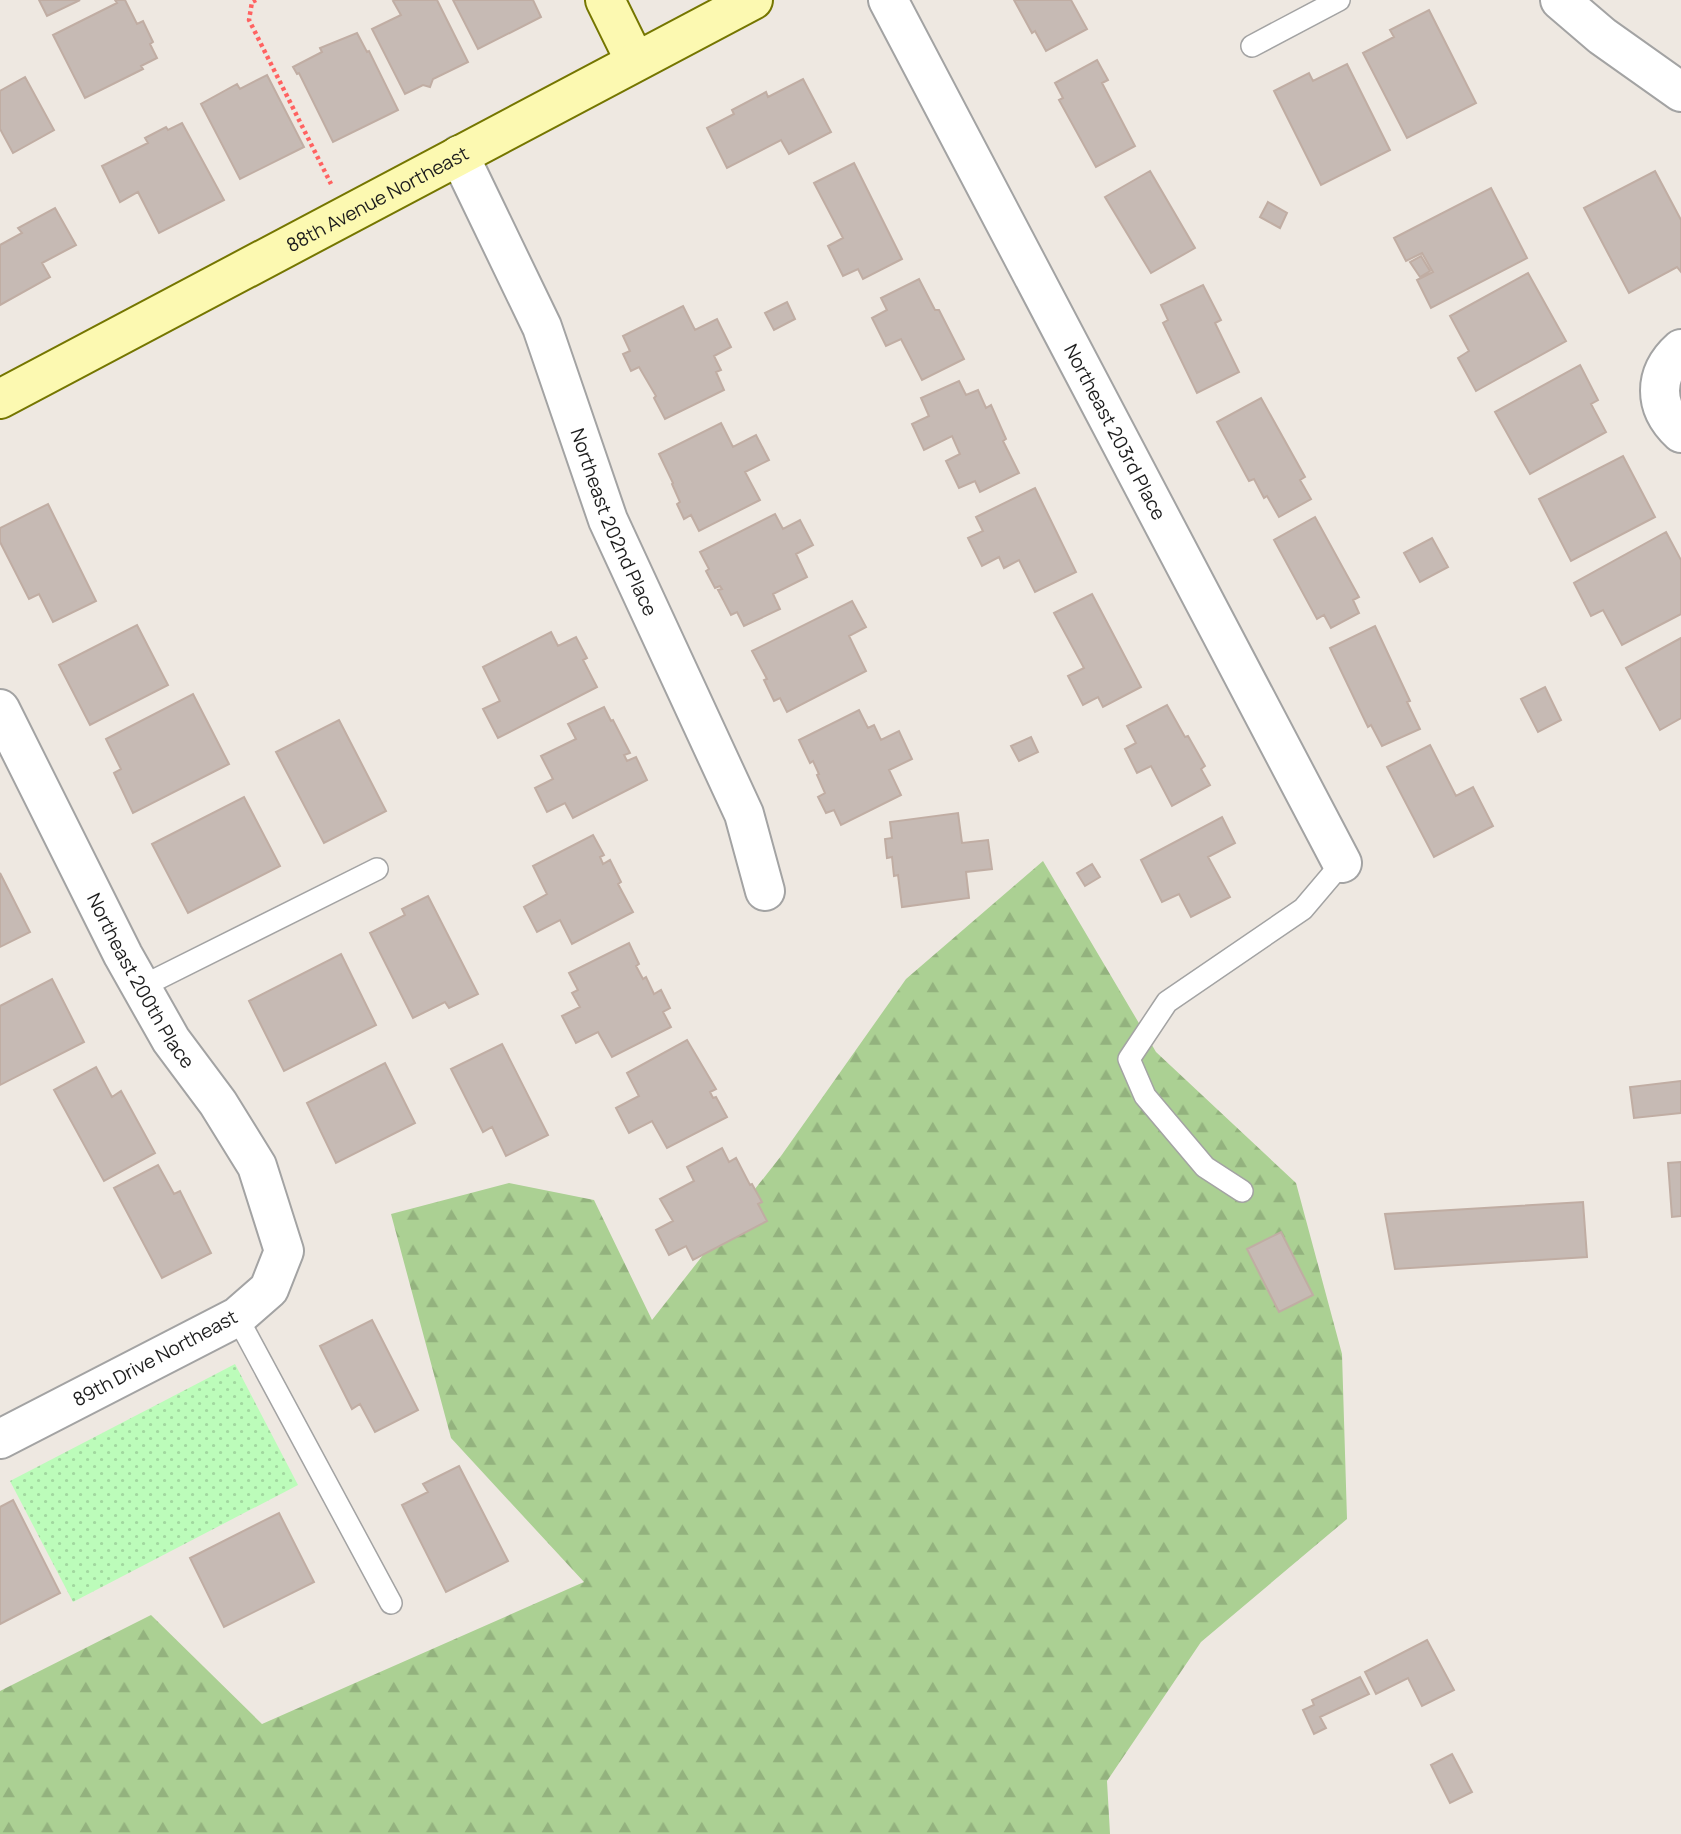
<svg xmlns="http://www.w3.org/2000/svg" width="1681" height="1834" font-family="Manrope,sans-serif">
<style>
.forest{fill:url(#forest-firs)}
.park{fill:url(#park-dots)}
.building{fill:#c6bab4;stroke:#c0ada3;stroke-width:2}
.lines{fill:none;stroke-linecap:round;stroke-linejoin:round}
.lane-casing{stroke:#a3a3a3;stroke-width:24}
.street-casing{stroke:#a3a3a3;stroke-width:42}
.secondary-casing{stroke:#757600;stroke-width:42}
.path{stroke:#ff6261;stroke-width:4.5;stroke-dasharray:3.5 3.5;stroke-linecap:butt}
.lane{stroke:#fff;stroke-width:21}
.street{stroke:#fff;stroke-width:38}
.secondary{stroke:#fcf9b1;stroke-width:38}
.labels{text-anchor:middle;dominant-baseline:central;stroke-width:5;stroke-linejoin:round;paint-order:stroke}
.street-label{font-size:19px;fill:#1c1c1c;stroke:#fff}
</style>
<defs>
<pattern id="forest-firs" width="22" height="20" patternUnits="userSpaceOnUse" patternTransform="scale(1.75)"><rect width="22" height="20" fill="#abd093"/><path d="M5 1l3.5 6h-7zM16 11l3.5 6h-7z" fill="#93b27e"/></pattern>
<pattern id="park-dots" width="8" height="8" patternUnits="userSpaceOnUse" patternTransform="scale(1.75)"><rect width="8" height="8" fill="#bcfcba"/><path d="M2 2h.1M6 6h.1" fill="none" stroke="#a1d79f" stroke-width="1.8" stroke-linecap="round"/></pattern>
</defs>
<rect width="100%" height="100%" fill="#eee8e1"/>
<path class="forest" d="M1043,861L1156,1052L1296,1183L1342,1354L1347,1519L1201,1642L1107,1781L1110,1834H0V1691L151,1615L262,1724L584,1582L451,1438L391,1214L509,1183L594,1200L652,1320L781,1156L906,979Z"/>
<path class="park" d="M235,1364L298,1485L73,1602L10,1481Z"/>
<path class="building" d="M39,0H80L47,16Z
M115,0H125L137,24L143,21L153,42L150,44L157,58L141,66L143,69L85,98L53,35L117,3Z
M437,0L468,62L433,79L430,87L423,85L405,94L372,29L401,15L393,1L395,0Z
M453,0H533L541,17L478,49Z
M1014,0H1071L1087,29L1046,51L1035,31L1032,33Z
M1429,10L1476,103L1407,138L1363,53L1394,37L1390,30Z
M357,33L367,52L369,51L398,110L333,142L299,73L297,74L293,67L322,52L320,48Z
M1097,60L1108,80L1102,83L1135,146L1096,167L1059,100L1063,98L1055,83Z
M1347,64L1390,150L1321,185L1274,91L1309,73L1313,81Z
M267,75L304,147L240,179L201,104L237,84L240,89Z
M25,77L54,130L13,153L0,129V91Z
M803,79L831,132L789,154L781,140L727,168L707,128L734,114L732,110L766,92L768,97Z
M182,123L224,200L159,233L138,192L120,202L102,166L148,143L145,138L166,127L168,130Z
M854,163L902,259L863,279L858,269L843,276L828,246L843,238L814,183Z
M1150,171L1195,248L1151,273L1105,197Z
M1655,171L1681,220V272L1677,267L1629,293L1584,208Z
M1491,188L1527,258L1431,308L1417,280L1433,272L1422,253L1406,261L1394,238Z
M1268,202L1287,213L1280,228L1260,217Z
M55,208L76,245L42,263L50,277L0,305V245L22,233L18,228Z
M1421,256L1430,271L1420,277L1410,262Z
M1528,273L1566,341L1476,391L1458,358L1469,351L1450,316Z
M919,279L935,310H939L964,359L922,380L901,339L886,346L872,318L887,310L881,298Z
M1203,285L1221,320L1215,323L1239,372L1197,393L1163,323L1168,320L1161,305Z
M787,302L795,319L774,330L765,313Z
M683,306L695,330L717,319L731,347L714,356L721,370L716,372L724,390L665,419L654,398L656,396L639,367L631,371L623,354L630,351L623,336Z
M1580,365L1598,400L1591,404L1606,432L1530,474L1495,412Z
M959,381L966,395L978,390L986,408L991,405L1006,439L1003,441L1019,473L980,492L975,481L959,488L946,461L960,454L952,436L924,450L912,424L929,416L921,398Z
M1261,398L1305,477L1300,480L1311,499L1279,517L1267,496L1264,498L1254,479L1249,481L1217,422Z
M721,423L733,447L756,435L769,460L745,472L760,500L699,531L691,515L684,519L677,504L680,502L672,484L673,483L659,454Z
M1623,456L1655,517L1571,561L1539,499Z
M1035,488L1076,572L1035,592L1019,560L1004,568L999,557L982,566L968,538L983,531L976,517Z
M48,504L96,601L53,622L39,594L29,599L0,542V528Z
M775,514L783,529L800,520L813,545L796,554L807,577L773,594L780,609L744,626L737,612L731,615L718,590L722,589L720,586L715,588L706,571L709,569L700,552Z
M1315,517L1359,597L1353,600L1359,613L1331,628L1324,615L1317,619L1274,540Z
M1666,532L1681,560V614L1622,645L1603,610L1591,616L1574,583Z
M1432,538L1448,567L1420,582L1404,553Z
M1092,594L1141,687L1103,707L1098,697L1083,705L1068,676L1084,668L1054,613Z
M852,601L866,627L849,636L866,671L787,712L780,698L774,701L764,680L767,679L752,651Z
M137,625L168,685L90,725L59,665Z
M1375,626L1410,701L1407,702L1420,729L1382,746L1371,725L1368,727L1330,648Z
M551,632L558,646L576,637L587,658L583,660L597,687L498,738L483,709L500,701L483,667Z
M1681,638V718L1660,730L1626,668Z
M1545,687L1561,720L1538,732L1521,699Z
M193,694L229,764L133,813L114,773L121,769L106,739Z
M1167,705L1185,737L1188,736L1205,766L1201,769L1210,785L1172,806L1151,766L1137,773L1125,749L1136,743L1127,726Z
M604,707L611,721L613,720L630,753L624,755L627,761L636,757L647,780L573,818L565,803L547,812L535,788L553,779L541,756L576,739L568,724Z
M859,710L868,728L874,725L881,740L899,731L912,759L889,770L901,795L841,825L834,810L826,813L818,797L825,793L817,775L819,774L813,761L810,763L799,740Z
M339,720L386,811L324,843L276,752Z
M1031,737L1038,752L1019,761L1011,746Z
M1430,745L1456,796L1473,787L1493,826L1434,857L1387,767Z
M244,797L280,866L188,913L152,844Z
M958,813L962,843L988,840L992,869L966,872L969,898L902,907L898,875L894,876L892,857L887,858L885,839L892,838L890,822Z
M1222,817L1235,843L1208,857L1230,897L1191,917L1179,894L1162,902L1141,860Z
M593,835L604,855L600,857L603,864L610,860L621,882L618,884L633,912L572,944L560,920L537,932L524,907L547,894L533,866Z
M1092,864L1100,877L1085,886L1077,873Z
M0,873L30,932L0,947Z
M428,896L478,994L449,1008L445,1002L413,1018L370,933L405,915L402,909Z
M629,943L639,964L636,966L643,979L646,977L654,994L661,990L670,1008L663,1012L671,1027L612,1057L598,1032L576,1043L562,1016L580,1007L572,993L578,990L569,973Z
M341,954L376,1025L284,1071L249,1001Z
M52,979L84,1042L0,1085V1006Z
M687,1040L716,1089L710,1092L713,1098L716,1097L727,1117L667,1148L652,1121L629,1133L616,1108L639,1096L627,1073Z
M502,1044L548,1135L506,1156L492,1127L483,1132L451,1069Z
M385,1063L415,1123L336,1163L307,1103Z
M96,1067L112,1097L121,1091L155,1153L104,1181L54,1090Z
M1681,1081V1113L1634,1118L1630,1087Z
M722,1148L729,1162L736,1158L750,1185L752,1184L762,1202L758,1204L767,1221L693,1260L686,1246L669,1255L656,1230L673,1221L660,1199L694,1181L687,1167Z
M1681,1162V1216L1672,1217L1668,1163Z
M158,1165L174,1194L180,1191L211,1253L162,1278L114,1188Z
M1583,1202L1587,1257L1395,1269L1385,1214Z
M1281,1232L1313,1295L1279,1312L1247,1249Z
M372,1320L418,1410L375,1432L360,1404L352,1409L320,1346Z
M459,1466L508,1561L446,1592L402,1505L428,1492L423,1484Z
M13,1500L60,1593L0,1624V1507Z
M279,1513L314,1582L224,1627L190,1558Z
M1427,1640L1454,1690L1422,1706L1408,1678L1376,1694L1365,1672Z
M1360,1677L1369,1694L1320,1717L1326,1728L1314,1734L1303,1710L1314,1705L1312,1700Z
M1452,1754L1472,1792L1450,1803L1431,1765Z"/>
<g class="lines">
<defs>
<path id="lane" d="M1252,46L1339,0
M141,987L377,869
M1242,1191L1205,1167L1145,1096L1129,1059L1167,1002L1303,909L1342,863
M237,1317L391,1603"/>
<g id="street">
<path id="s1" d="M888,0L1342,863"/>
<path d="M1560,0L1602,36L1681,92"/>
<path id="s2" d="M459,155L542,327L608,520L744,814L765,891"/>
<path d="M1681,349C1653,374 1653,407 1681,433"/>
<path id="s3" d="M0,709L123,955L171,1040L218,1103L257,1166L284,1251L269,1289L237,1317L0,1439"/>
</g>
<g id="secondary">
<path d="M605,0L635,61"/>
<path id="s4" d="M0,399L753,0"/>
</g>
</defs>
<use href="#lane" class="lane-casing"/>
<use href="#street" class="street-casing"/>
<use href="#secondary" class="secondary-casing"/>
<path class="path" d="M256,0L252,2L249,20L331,184"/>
<use href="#lane" class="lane"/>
<use href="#street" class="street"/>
<use href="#secondary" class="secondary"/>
</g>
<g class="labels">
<g class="street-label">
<text stroke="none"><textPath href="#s4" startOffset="427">88th Avenue Northeast</textPath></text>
<text stroke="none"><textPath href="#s1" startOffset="488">Northeast 203rd Place</textPath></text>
<text stroke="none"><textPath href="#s2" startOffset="399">Northeast 202nd Place</textPath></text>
<text stroke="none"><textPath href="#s3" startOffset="306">Northeast 200th Place</textPath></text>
<text transform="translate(155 1358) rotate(-28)">89th Drive Northeast</text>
</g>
</g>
</svg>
